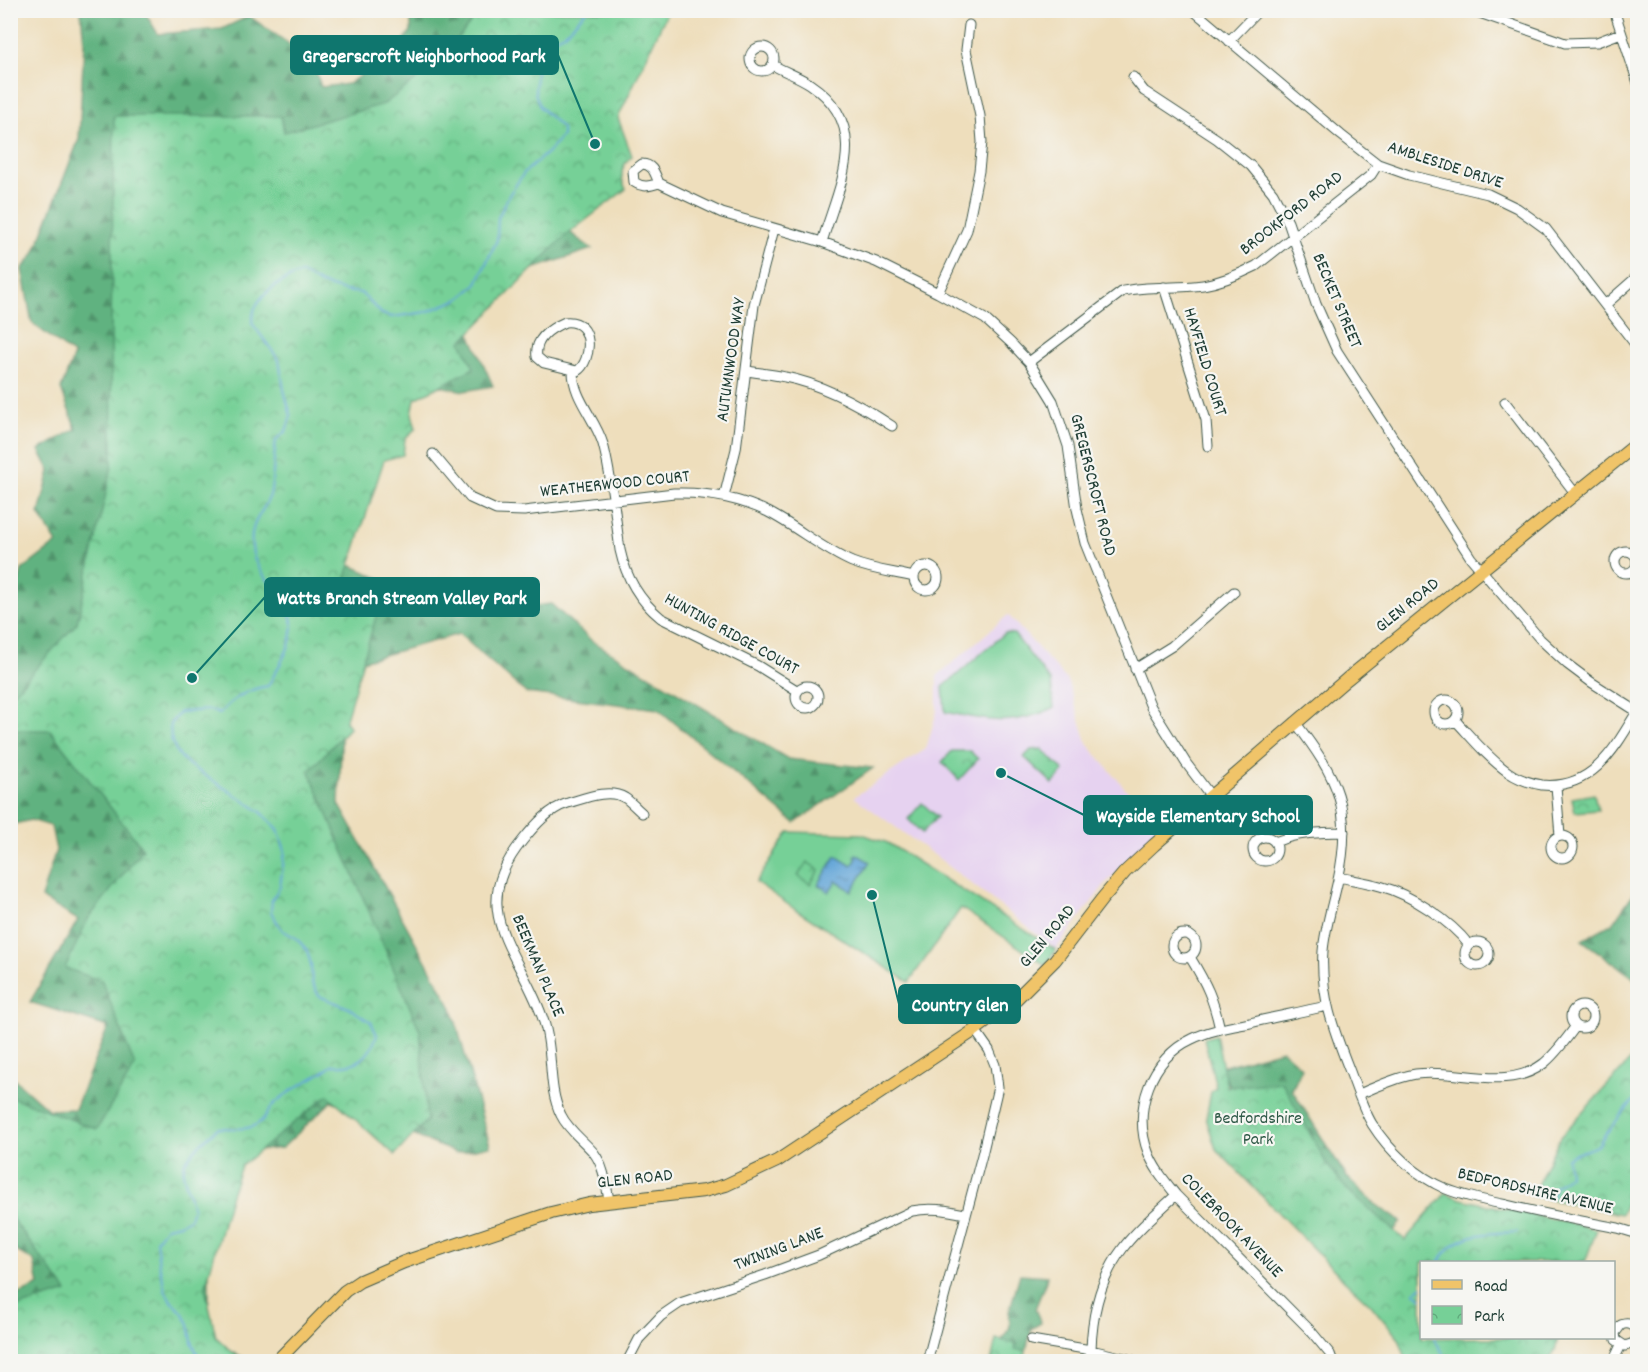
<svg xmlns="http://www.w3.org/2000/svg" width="1648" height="1372" font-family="Dekko,sans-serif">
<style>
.built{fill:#e6d2f0}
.grass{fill:#76d097;stroke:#4a8666;stroke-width:1.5}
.forest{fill:url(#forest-firs);stroke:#40785a;stroke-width:1.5}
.park{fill:url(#park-crowns);stroke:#4a8666;stroke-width:1.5}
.water{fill:url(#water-ripples);stroke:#427286;stroke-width:1.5}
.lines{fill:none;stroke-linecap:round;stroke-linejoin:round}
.stream{stroke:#64a6d8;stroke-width:2}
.minor-casing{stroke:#3e5548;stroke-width:11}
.major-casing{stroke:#3e5548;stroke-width:14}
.minor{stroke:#fff;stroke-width:9}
.major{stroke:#f0c469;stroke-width:12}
.labels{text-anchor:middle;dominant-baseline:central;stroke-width:4.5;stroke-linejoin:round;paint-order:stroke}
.street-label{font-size:18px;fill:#1f3d34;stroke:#f6f6f2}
.park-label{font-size:18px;fill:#305a48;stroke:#f6f6f2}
.leader{fill:none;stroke:#0f766e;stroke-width:2}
.callout-dot{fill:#0f766e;stroke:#f6f6f2;stroke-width:2}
.callout{fill:#0f766e;stroke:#0f766e;stroke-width:2}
.callout-label{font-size:20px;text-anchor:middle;font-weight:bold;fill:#fff}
</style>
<defs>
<pattern id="forest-firs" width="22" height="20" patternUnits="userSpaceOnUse" patternTransform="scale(1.5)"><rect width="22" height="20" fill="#60b280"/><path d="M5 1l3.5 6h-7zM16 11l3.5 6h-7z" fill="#4f926a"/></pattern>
<pattern id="park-crowns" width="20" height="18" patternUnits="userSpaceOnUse" patternTransform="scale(1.5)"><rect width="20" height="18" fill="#76d097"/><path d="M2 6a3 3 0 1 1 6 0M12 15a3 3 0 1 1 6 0" fill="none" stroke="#60aa7c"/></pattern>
<pattern id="water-ripples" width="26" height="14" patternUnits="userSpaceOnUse" patternTransform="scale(1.5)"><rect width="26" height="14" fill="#64a6d8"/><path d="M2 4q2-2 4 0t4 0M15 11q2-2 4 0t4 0" fill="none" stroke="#5288b0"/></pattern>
</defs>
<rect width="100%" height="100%" fill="#f6f6f2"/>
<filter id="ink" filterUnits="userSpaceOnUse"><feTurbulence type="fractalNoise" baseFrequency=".0167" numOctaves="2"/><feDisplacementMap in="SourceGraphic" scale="12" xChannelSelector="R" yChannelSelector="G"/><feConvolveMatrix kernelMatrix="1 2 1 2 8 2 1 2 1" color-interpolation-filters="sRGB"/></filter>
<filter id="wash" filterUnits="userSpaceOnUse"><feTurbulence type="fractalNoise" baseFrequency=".008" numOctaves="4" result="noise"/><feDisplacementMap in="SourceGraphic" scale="24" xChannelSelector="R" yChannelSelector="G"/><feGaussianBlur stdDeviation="1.35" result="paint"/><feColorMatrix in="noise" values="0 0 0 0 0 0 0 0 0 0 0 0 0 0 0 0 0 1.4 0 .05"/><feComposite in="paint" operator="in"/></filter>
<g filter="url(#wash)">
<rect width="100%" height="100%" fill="#eedebc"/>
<path class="built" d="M1008,615L1067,680L1088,745L1160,829L1106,883L1056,949L937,857L854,797L926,749L937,711V676Z"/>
<path class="grass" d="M1005,633L1014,634L1051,682L1054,708C1010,727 991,721 945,712L943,687Z
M789,832L862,834L888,843L1056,950L1045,965L961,908L909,982L793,908L756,882Z"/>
<path class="forest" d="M81,11H144L158,34L222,29L249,16L312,60L321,87L348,84L395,52L411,31V11H642L547,215L592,249L527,271L468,329L493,386L464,391L421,382L367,461L350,565L459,614L551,604L592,641L788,759L873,768L795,823L658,709L526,693L459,634L344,666L339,804L452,1008L490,1146L456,1153L332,1101L282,1148L244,1152L209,1222V1340L244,1358V1361H21L11,1338V1298L39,1285L34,1261L11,1248L10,1070L12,1077L49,1110L75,1109L108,1027L30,1002L78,920L41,898L56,850L51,826L31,820L10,825L11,610L22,570L57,543L39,514L50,471L39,450L76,429L61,389L74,355L32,323L22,269L34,254L79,139L84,43Z
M1637,888V980L1582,940L1613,923Z
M1282,1050L1302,1068L1292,1090L1346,1176L1374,1203L1401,1222L1387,1239L1230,1088L1221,1067Z
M1020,1274L1048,1276L1035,1309L1041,1323L1032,1328L1023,1361L994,1362L997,1348L1010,1327L1009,1312Z"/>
<path class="park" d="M480,11H668L618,118L632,156C621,165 619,176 626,189L564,237L461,342L474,368L415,399L412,414L416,428L405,439L403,455L384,460L344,583L382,596L345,722L350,727L309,771L420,1031L427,1120L395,1155L328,1095L241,1166L231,1194L205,1288L216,1337L242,1361H11V1309L67,1292L11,1217V1097L97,1129L135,1066L102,981L65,968L88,919L143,849L50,730H10L11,696L77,623L112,466L111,330L114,116H281L284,132L384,104L437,64Z
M1042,749L1064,771L1053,784L1024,757L1031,750Z
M952,751H970L978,759L959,780L942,762Z
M1594,794L1598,810L1575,812L1572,798Z
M922,803L937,817L922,833L908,819Z
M807,862L819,870L810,884L798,876Z
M1216,1035L1227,1087L1282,1082L1326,1163L1349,1192L1405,1240L1446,1193L1461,1199L1597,1229L1585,1262H1422V1338H1558L1555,1350L1549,1361H1407L1399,1339L1370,1304L1345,1281L1216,1149L1206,1118L1211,1092L1216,1087L1204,1038Z
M1637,1053V1182L1621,1214L1532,1196L1560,1137Z
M996,1339L1016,1344L1015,1349L1026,1351L1024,1361H991Z"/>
<path class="water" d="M856,854L870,862L852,891L836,881L829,892L818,885L836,856L852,866L857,858L855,856Z"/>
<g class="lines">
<path class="stream" d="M1552,1198L1555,1186L1569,1176L1567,1158C1576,1152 1591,1150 1598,1145C1601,1142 1603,1136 1606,1133C1618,1121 1624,1108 1638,1097
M1439,1262C1457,1231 1485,1234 1517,1232
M1422,1286L1414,1292L1422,1298
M1434,1338L1448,1362
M201,1362L192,1342L189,1324L182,1312L171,1301L165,1290L159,1264L156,1240L166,1227L180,1224L190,1218L193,1209L183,1173L185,1162L200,1144L218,1128C228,1128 242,1130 251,1127C264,1123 266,1113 274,1104C292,1087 314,1079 333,1065C358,1067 369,1058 377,1035L371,1022L349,1008L319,996L312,983L311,965L307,950L296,938L282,930L271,912L272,899L280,887L285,851L278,829L260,811L189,765L177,753L171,738L170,724L180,712L209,710L220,714C230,699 251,688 268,686C289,647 308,626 273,586C263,575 253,563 252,546C249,522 263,514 270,495C273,483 274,454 276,440L286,431L291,416L284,390L279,360L252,323C253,319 253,312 255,308C263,291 284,279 301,273L321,284L345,291L361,293L382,314L392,317L426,312L459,299L476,285L497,240L498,218L509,195L524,173L548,152L562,136V128L540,107L535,93L536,70L541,54L552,40L564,34L587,10"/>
</g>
</g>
<g filter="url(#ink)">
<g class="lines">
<defs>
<path id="minor" d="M1193,10L1341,135L1378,164L1409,175L1488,194L1517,208L1546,229L1638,348
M1471,10L1565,43L1597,42L1621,33
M1614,10L1638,83
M1229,41L1259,10
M750 59a12 12 0 1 1 24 0a12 12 0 1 1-24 0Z
M773,65C785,72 798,76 810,84C873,126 839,185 822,242
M1133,77L1144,91L1217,139L1251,166L1273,193L1288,222L1316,304L1337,351L1471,558L1540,639L1567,664L1591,682L1638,712
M659,183C655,174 653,164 642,164L633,171L634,182C643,188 650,186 659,183L722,213L822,242L876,262L938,293L985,319L1011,343L1029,362L1053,401L1068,446L1077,509L1085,543L1151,707L1186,763L1210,795
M1164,287L1206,420L1208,446
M938,293L967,230L979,171L982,142L980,116L966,50L969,25
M1605,305L1638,276
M565,322C596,319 592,362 577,371L544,363L537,357C534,339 549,329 565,322Z
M1029,362L1123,291C1149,285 1176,289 1203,285C1221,282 1240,274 1256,266L1371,175L1378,164
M573,371C573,398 595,418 603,444C612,477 615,515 620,550C626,578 639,600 661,618L758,666L798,691
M747,371C760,373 772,374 785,377C822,384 860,405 892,426
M1505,402L1575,493
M433,454L470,498L496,510L524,511L674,493C706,492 739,498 768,512C797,527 822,549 852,562C872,570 893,572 914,577
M724,497L736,449L754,305L774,229
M1615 562a11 11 0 1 1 22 0a11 11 0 1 1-22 0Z
M914 578a12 12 0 1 1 24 0a12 12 0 1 1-24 0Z
M1135,669L1172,646L1234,592
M796 697a11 11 0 1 1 22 0a11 11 0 1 1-22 0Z
M1434 712a12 12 0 1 1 24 0a12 12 0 1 1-24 0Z
M1455,720C1472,738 1488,758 1508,772C1518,779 1530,783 1542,785C1593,790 1615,748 1638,710
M1295,722C1337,777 1354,809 1338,880C1333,903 1325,928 1323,951C1320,994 1334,1031 1349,1069C1356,1087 1362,1107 1372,1124C1389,1151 1416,1176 1446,1189C1466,1197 1487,1201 1507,1205C1544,1214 1581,1221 1618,1228L1638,1234
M1556,786L1560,836
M1551 847a11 11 0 1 1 22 0a11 11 0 1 1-22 0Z
M1253 849a12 12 0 1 1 24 0a12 12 0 1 1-24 0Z
M1275,842C1297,833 1320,832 1344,832
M1339,877C1352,880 1367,882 1380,886C1410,894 1451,921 1469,945
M1172 946a12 12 0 1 1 24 0a12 12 0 1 1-24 0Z
M1465 954a12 12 0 1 1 24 0a12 12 0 1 1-24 0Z
M1190,957C1207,985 1213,998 1220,1029
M1326,1006C1301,1012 1275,1017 1250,1023C1230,1027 1210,1030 1192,1039C1151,1058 1132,1110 1148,1152C1154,1168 1165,1181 1176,1195L1310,1330L1330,1354L1333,1362
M1571 1017a11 11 0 1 1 22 0a11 11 0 1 1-22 0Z
M1359,1094C1377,1087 1396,1077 1416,1074C1457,1068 1506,1092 1543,1064C1556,1054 1566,1039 1576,1026
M609,1200C606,1185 604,1166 594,1153C584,1141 568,1130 561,1115C547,1087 554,1052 544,1022C522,953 463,912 523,840C535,825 549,809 568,803C585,798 609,788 625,798C631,802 637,809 642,813
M1638,1333C1635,1325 1629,1322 1621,1325L1615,1333L1616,1340L1625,1346L1634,1343L1638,1336
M1031,1340L1091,1350L1141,1362
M1091,1350C1092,1314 1101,1277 1123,1248C1137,1229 1158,1212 1176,1195
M627,1362L639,1339L661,1316L680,1303L765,1275L819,1255L912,1211C931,1207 946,1210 965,1214
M927,1362L982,1155L998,1087L995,1065L989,1050L975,1030
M1613,1362L1621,1345"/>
<path id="major" d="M276,1362L345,1291L360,1281L404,1262L551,1213L589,1204L704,1191L726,1185L777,1161L975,1030L1014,1001L1055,960L1102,899L1125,872L1154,845L1347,679L1638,443"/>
</defs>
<use href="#minor" class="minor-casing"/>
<use href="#major" class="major-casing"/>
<use href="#minor" class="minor"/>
<use href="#major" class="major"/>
</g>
</g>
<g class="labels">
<g class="street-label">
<text transform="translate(1445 166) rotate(18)">AMBLESIDE DRIVE</text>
<text transform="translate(1292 214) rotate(-38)">BROOKFORD ROAD</text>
<text transform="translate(1336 301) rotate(67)">BECKET STREET</text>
<text transform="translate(732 360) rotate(-82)">AUTUMNWOOD WAY</text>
<text transform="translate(1204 362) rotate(73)">HAYFIELD COURT</text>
<text transform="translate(615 485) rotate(-6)">WEATHERWOOD COURT</text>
<text transform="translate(1092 485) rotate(76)">GREGERSCROFT ROAD</text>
<text transform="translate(1408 606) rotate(-39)">GLEN ROAD</text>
<text transform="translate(731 635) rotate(29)">HUNTING RIDGE COURT</text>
<text transform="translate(1048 937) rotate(-50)">GLEN ROAD</text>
<text transform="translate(537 966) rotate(67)">BEEKMAN PLACE</text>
<text transform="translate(635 1180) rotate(-6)">GLEN ROAD</text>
<text transform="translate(1535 1192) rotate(13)">BEDFORDSHIRE AVENUE</text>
<text transform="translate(1231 1226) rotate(46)">COLEBROOK AVENUE</text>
<text transform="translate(779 1250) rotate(-21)">TWINING LANE</text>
</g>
<g class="park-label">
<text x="1258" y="1119">Bedfordshire<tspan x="1258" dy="21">Park</tspan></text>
</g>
</g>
<path class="leader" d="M595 144L558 55M192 678L265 597M1001 773L1084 815M872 895L899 1004"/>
<g class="callout-dot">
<circle cx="595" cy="144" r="6"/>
<circle cx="192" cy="678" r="6"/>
<circle cx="1001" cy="773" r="6"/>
<circle cx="872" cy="895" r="6"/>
</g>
<g class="callout">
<rect x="291" y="36" width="267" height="38" rx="6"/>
<rect x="265" y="578" width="274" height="38" rx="6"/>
<rect x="1084" y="796" width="228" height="38" rx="6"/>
<rect x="899" y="985" width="121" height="38" rx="6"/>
</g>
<g class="callout-label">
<text x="424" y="62">Gregerscroft Neighborhood Park</text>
<text x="402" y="604">Watts Branch Stream Valley Park</text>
<text x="1198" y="822">Wayside Elementary School</text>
<text x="960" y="1011">Country Glen</text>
</g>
<rect width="1648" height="1372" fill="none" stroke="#f6f6f2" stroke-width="36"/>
<rect x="1420" y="1261" width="195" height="78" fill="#f6f6f2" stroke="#a0aca6" stroke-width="1.5"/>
<rect x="1432" y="1280" width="30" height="9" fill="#f0c469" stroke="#a0aca6" stroke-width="1.5"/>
<text x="1474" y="1291" font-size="18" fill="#1f3d34">Road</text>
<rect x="1432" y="1306" width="30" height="18" fill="url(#park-crowns)" stroke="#a0aca6" stroke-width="1.5"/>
<text x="1474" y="1321" font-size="18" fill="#1f3d34">Park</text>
</svg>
